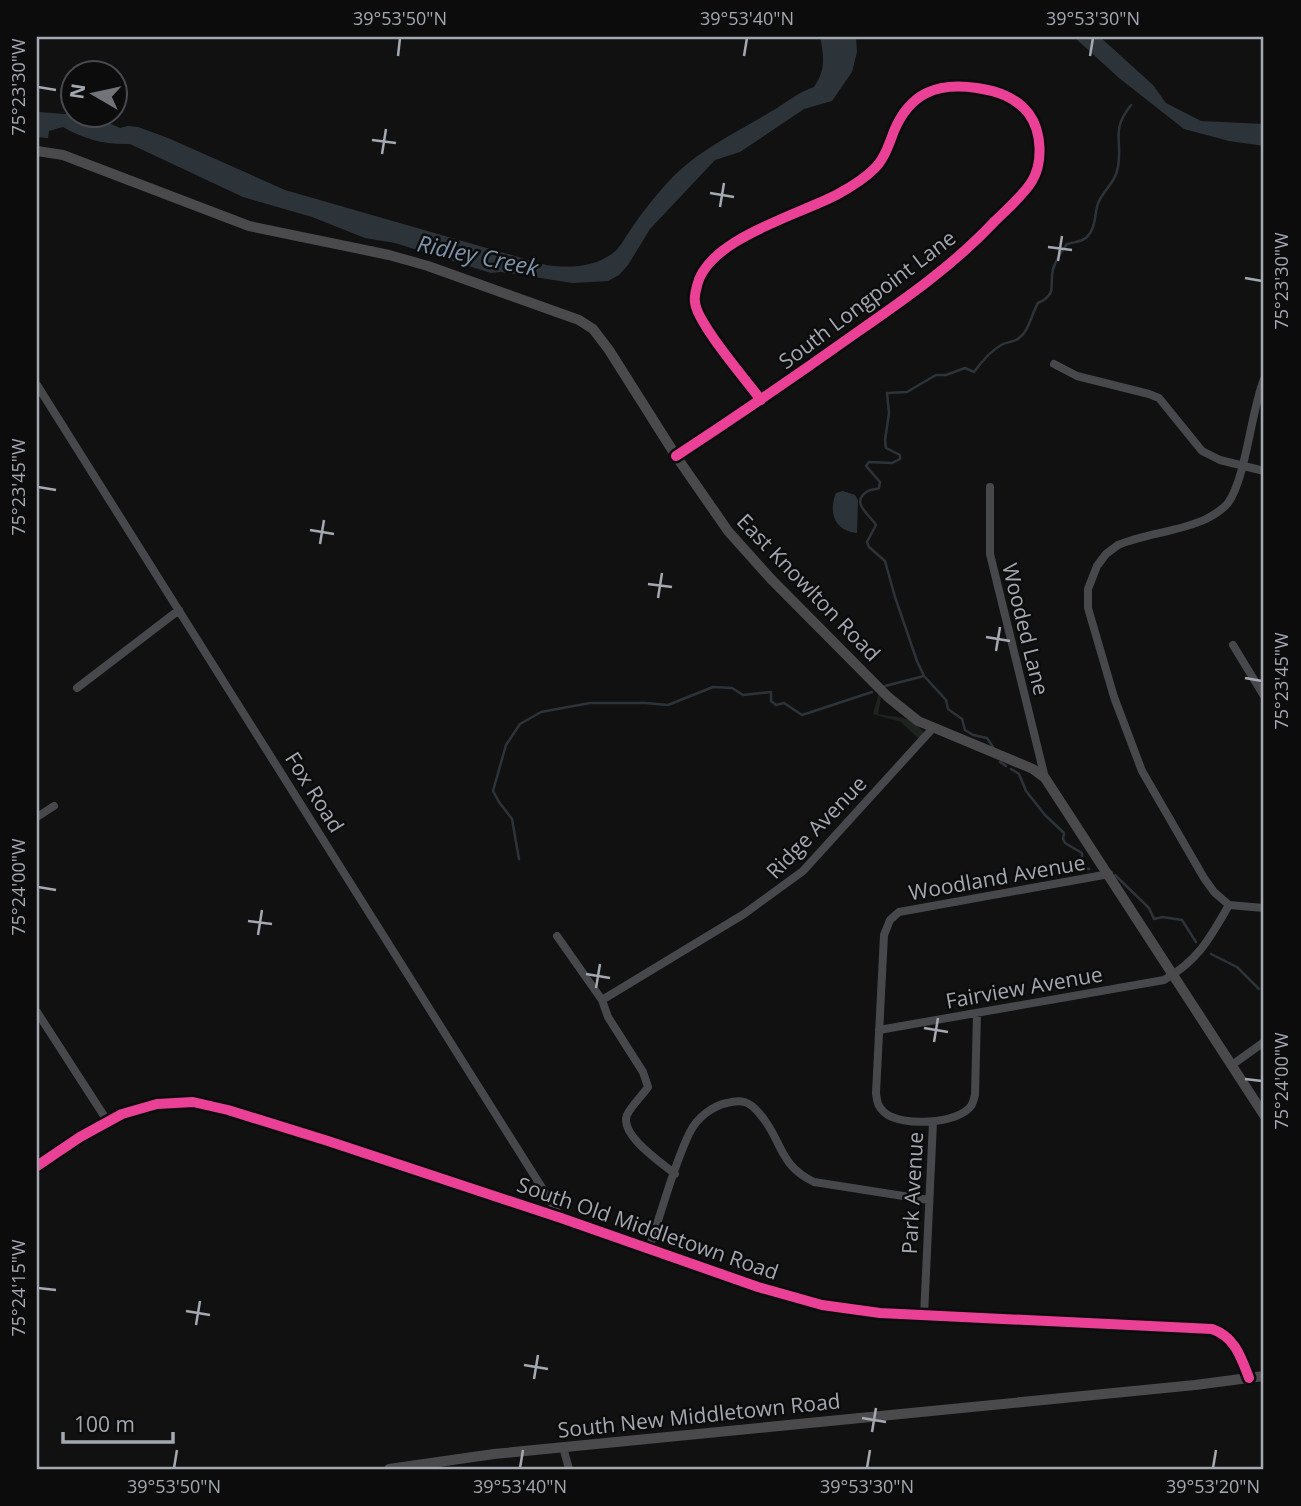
<svg xmlns="http://www.w3.org/2000/svg" width="1301" height="1506" font-family="'Open Sans',sans-serif">
<style>
.green{fill:#1e231f}
.water{fill:#2d3439}
.lines{fill:none;stroke-linecap:round;stroke-linejoin:round}
.stream{stroke:#2d3439;stroke-width:2.5}
.minor{stroke:#47484b;stroke-width:8}
.major{stroke:#4a4a4d;stroke-width:10}
.cycleway-casing{stroke:#0c0c0d;stroke-width:15}
.cycleway{stroke:#ea4096;stroke-width:10}
.ticks{fill:none;stroke:#a4a8b1;stroke-width:2.5}
.labels{text-anchor:middle;dominant-baseline:central;stroke-width:5;stroke-linejoin:round;paint-order:stroke}
.street-label{font-size:21px;fill:#a4a8b1;stroke:#0c0c0d}
.water-label{font-size:23px;font-style:italic;fill:#7e94aa;stroke:#0c0c0d}
.neatline{fill:none;stroke:#a4a8b1;stroke-width:2.5}
.ticks-label{font-size:18px;text-anchor:middle;fill:#a4a8b1}
</style>
<rect width="100%" height="100%" fill="#111112"/>
<path class="green" d="M879,693L881,698L878,714C896,718 912,715 924,733L919,739L901,722L873,714Z"/>
<path class="water" d="M820,37H856L857,52L852,72L832,101L804,109L740,152L715,160L650,229L628,265L619,275L608,281L573,283L501,272L491,273L395,243L365,238L312,217L243,197L130,144C106,145 83,139 63,127L49,131L48,138L37,137L38,112L93,116L120,128L128,126L138,127L168,138L285,190L546,265C570,268 593,268 613,253C620,248 624,239 629,232C641,214 655,196 669,181C698,150 736,133 772,111C786,103 798,92 814,87C826,70 824,56 820,37Z
M1074,37H1100L1153,85L1166,103L1201,121L1264,124V146L1229,141L1184,129L1119,78Z
M843,491L855,495L858,500L857,533C835,531 828,513 836,493Z"/>
<g class="lines">
<path class="stream" d="M885,686L924,676
M993,747L987,738L973,735L965,730L962,719L948,709L946,700L924,676L917,661L895,597L885,561L869,547L867,542L876,525C870,515 849,502 868,491C871,489 876,490 879,488L880,482L866,466L869,462L892,463L900,459V455L886,448L885,440L889,413L887,393L907,392L936,375H946L965,368L974,372C982,361 991,350 1003,344C1008,342 1015,342 1019,338C1029,331 1032,313 1038,303C1058,294 1049,286 1053,269C1056,260 1061,252 1067,244C1074,242 1082,242 1087,237C1097,227 1094,211 1099,201C1105,189 1116,181 1118,167C1123,138 1110,132 1131,105
M1000,762L1006,766
M1011,769L1019,774L1026,791L1045,815L1064,833L1063,839L1065,843L1082,853V868L1089,869
M519,859L512,819L499,802L493,791L506,745L520,724L541,712L590,703H645L668,705L713,687L732,688L743,695L771,692V701L776,705L784,703L802,715L872,692
M1115,875L1149,908L1154,919L1163,917L1182,920L1196,942
M1211,954L1237,967L1259,989"/>
<path class="minor" d="M1054,364L1077,376L1149,394L1159,398L1202,451L1220,460L1264,471
M37,385L561,1218
M676,456C737,416 797,375 856,333C905,299 954,265 995,221C1007,209 1023,196 1032,181C1043,163 1042,132 1029,114C1016,97 997,91 977,88C937,82 910,93 894,131C889,144 884,160 874,169C865,178 849,188 838,194C799,215 707,239 697,286C696,290 694,297 695,302C696,322 747,381 761,400
M990,487V554L1045,778
M1233,645L1264,696
M77,688L179,610
M37,817L54,806
M1229,905L1264,908
M557,936L602,1000L608,1017L643,1072L648,1087C642,1096 631,1106 627,1115C619,1135 662,1163 675,1174
M602,1000L744,914L803,871L933,728
M37,1012L108,1122
M977,1013L975,1095C974,1099 973,1103 971,1106C958,1124 902,1127 885,1113C878,1107 877,1102 876,1093L884,935L890,920L899,912L1109,874
M879,1030L1164,980C1198,961 1210,938 1229,905L1214,892L1204,878L1142,771L1114,697L1088,608V589L1097,566L1106,554L1118,545C1146,533 1179,532 1206,519C1214,515 1222,510 1228,503C1246,478 1251,411 1264,379
M1232,1065L1264,1042
M37,1166L80,1137L122,1114L157,1104L193,1102L228,1110L328,1141L561,1218L758,1287L822,1305L880,1313L1212,1329C1235,1337 1241,1357 1249,1378
M649,1248C662,1212 673,1166 690,1132C697,1118 712,1106 727,1103C741,1099 749,1101 759,1113C783,1140 777,1164 814,1182L929,1200
M924,1316L933,1122
M563,1447L569,1469"/>
<path class="major" d="M37,151L63,155L249,226L389,255L428,266L579,320L593,329L609,350L676,456L728,531L771,579L888,697L918,721L1033,769L1045,778L1264,1115
M389,1469L494,1454L1195,1385L1264,1376"/>
<defs>
<path id="cycleway" d="M676,456C737,416 797,375 856,333C905,299 954,265 995,221C1007,209 1023,196 1032,181C1043,163 1042,132 1029,114C1016,97 997,91 977,88C937,82 910,93 894,131C889,144 884,160 874,169C865,178 849,188 838,194C799,215 707,239 697,286C696,290 694,297 695,302C696,322 747,381 761,400
M37,1166L80,1137L122,1114L157,1104L193,1102L228,1110L328,1141L561,1218L758,1287L822,1305L880,1313L1212,1329C1235,1337 1241,1357 1249,1378"/>
</defs>
<use href="#cycleway" class="cycleway-casing"/>
<use href="#cycleway" class="cycleway"/>
</g>
<path class="ticks" d="M398,56L400,38M744,56L747,38M1090,56L1093,38M38,87L56,90M372,140L396,143M382,154L386,129M710,193L734,197M720,207L724,183M1048,247L1072,250M1058,261L1062,236M1245,278L1262,281M38,487L56,490M310,530L334,534M320,544L324,520M648,584L672,587M658,598L662,573M986,637L1010,641M996,651L1000,627M1245,678L1262,681M38,887L56,890M248,921L272,924M258,935L262,910M586,974L610,978M596,988L600,964M924,1028L948,1032M934,1042L938,1018M1245,1079L1262,1081M38,1288L56,1290M186,1311L210,1315M196,1325L200,1301M524,1365L548,1369M534,1379L538,1355M862,1418L886,1422M872,1432L876,1408M174,1468L177,1450M520,1468L523,1450M867,1468L870,1450M1213,1468L1216,1450"/>
<g class="labels">
<g class="street-label">
<text transform="translate(867 299) rotate(-37)">South Longpoint Lane</text>
<text transform="translate(809 587) rotate(46)">East Knowlton Road</text>
<text transform="translate(1026 629) rotate(76)">Wooded Lane</text>
<text transform="translate(315 792) rotate(58)">Fox Road</text>
<text transform="translate(816 827) rotate(-46)">Ridge Avenue</text>
<text transform="translate(997 877) rotate(-10)">Woodland Avenue</text>
<text transform="translate(1024 987) rotate(-10)">Fairview Avenue</text>
<text transform="translate(912 1193) rotate(-87)">Park Avenue</text>
<text transform="translate(648 1228) rotate(19)">South Old Middletown Road</text>
<text transform="translate(699 1415) rotate(-6)">South New Middletown Road</text>
</g>
<g class="water-label">
<text transform="translate(478 255) rotate(12)">Ridley Creek</text>
</g>
</g>
<rect width="1301" height="1506" fill="none" stroke="#0c0c0d" stroke-width="77"/>
<g transform="translate(94 94) rotate(279)"><circle r="33" fill="#0c0c0d" stroke="#494a4f" stroke-width="2"/>
<path d="M0-5L12 26L0 18L-12 26Z" fill="#717379"/>
<text y="-10" font-size="19" font-weight="bold" text-anchor="middle" fill="#a4a8b1">N</text>
</g>
<path d="M63 1432v10h110v-10" fill="none" stroke="#a4a8b1" stroke-width="3.5"/>
<text x="74" y="1432" font-size="21" fill="#a4a8b1" stroke="#0c0c0d" stroke-width="5" paint-order="stroke">100 m</text>
<rect x="38" y="38" width="1224" height="1430" class="neatline"/>
<g class="ticks-label">
<text x="400" y="25">39°53'50"N</text>
<text x="747" y="25">39°53'40"N</text>
<text x="1093" y="25">39°53'30"N</text>
<text transform="translate(19 87) rotate(-90)" y="6">75°23'30"W</text>
<text transform="translate(1282 281) rotate(-90)" y="6">75°23'30"W</text>
<text transform="translate(19 487) rotate(-90)" y="6">75°23'45"W</text>
<text transform="translate(1282 681) rotate(-90)" y="6">75°23'45"W</text>
<text transform="translate(19 887) rotate(-90)" y="6">75°24'00"W</text>
<text transform="translate(1282 1081) rotate(-90)" y="6">75°24'00"W</text>
<text transform="translate(19 1288) rotate(-90)" y="6">75°24'15"W</text>
<text x="174" y="1493">39°53'50"N</text>
<text x="520" y="1493">39°53'40"N</text>
<text x="867" y="1493">39°53'30"N</text>
<text x="1213" y="1493">39°53'20"N</text>
</g>
</svg>
